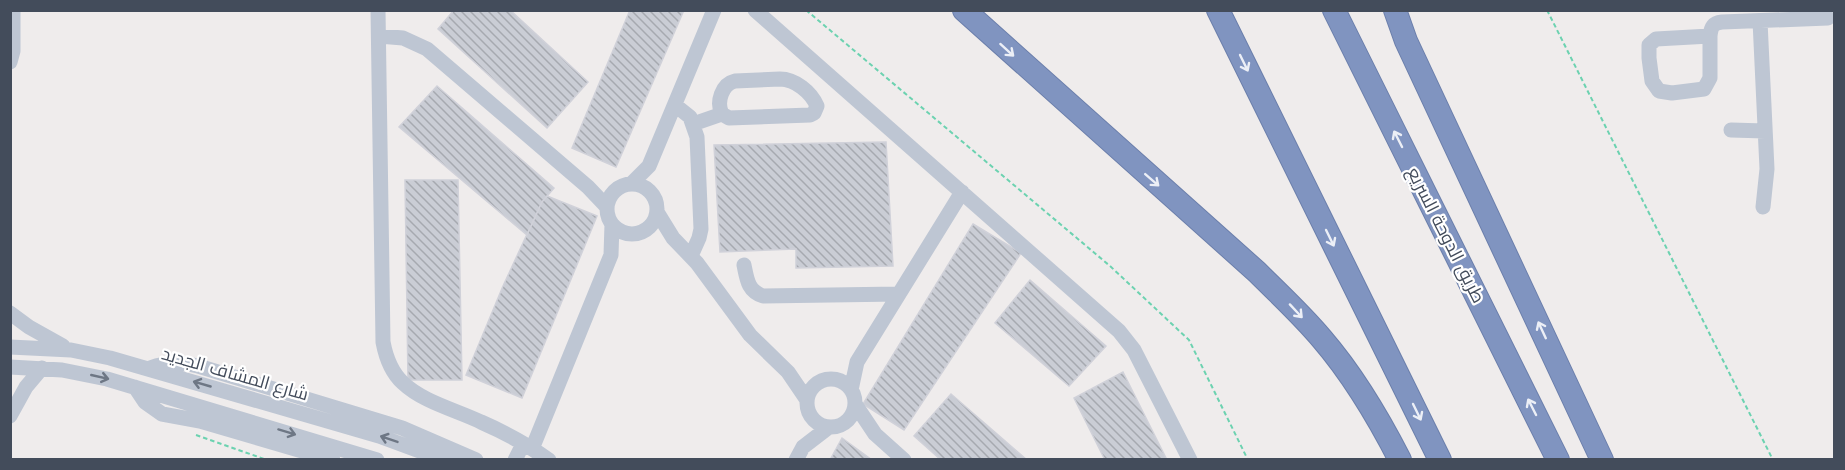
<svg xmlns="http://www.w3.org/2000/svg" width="1845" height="470" font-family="Jost,Cairo,sans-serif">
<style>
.building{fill:url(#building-back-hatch);stroke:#d0d1d9;stroke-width:1.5}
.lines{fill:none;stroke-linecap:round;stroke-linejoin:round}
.highway-casing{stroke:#6b7fab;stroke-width:24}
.path{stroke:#6cd2b0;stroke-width:2;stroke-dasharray:4.5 3;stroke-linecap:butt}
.minor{stroke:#bec6d3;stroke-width:15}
.highway{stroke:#8094c0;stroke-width:22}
.oneway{stroke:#eceff6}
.oneway2{stroke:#6e7785}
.labels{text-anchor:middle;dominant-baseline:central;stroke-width:4.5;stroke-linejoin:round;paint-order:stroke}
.street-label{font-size:18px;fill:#434c5b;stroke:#fff}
</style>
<defs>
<pattern id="building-back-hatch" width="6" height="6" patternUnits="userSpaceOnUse" patternTransform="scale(1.5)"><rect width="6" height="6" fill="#cacdd5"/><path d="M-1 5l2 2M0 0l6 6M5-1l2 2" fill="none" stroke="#a6a9b0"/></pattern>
</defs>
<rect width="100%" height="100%" fill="#efecec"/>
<path class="building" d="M454,10H510L588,82L547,128L438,29Z
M630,10H684L616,167L572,148Z
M437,86L554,188L542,202L527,235L399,127Z
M886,142L893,266L796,268V249L720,252L714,145Z
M405,180H458L462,380H408Z
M547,196L597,216L522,398L466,375L503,286L542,202Z
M973,224L1021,253L904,430L863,404Z
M1030,280L1106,346L1069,386L995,323Z
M1123,372L1167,460H1105L1074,398Z
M951,394L1027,460H941L914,436Z
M842,438L872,460H830Z"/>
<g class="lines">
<defs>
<path id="highway" d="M964,10L1257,272C1279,294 1302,315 1322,339C1353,375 1378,417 1400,460
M1218,10L1440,460
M1334,10L1558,460
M1395,10L1406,41L1602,460"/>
</defs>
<use href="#highway" class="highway-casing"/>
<path class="path" d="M806,10L1110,266L1189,340L1248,460
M1547,10L1773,460
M196,435L267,460"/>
<path class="minor" d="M378,10L383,342C386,358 391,372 403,383C423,402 456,410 481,422C504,432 528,445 549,460
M755,10L1119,331L1134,350L1190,460
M1760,21L1767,169L1763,207
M379,36L403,38L427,49L588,187L607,207
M1710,36V78L1704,89L1672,93L1659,91L1652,81L1649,58V45L1656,39L1710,36C1711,27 1713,23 1722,22L1828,18
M10,62L13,51V10
M780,79C795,79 811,92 817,106L814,113L810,115L729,118L722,114C716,102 722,84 735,81Z
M675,105L690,117L697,137L701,229L699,238L691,256
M693,124L722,114
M1731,130L1765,131
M631,184L649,166L714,10
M607 209a25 25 0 1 1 50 0a25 25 0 1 1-50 0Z
M657,212L673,238L697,263L750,335L788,372L807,400
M744,265C747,280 748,291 763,296L899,294
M10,313L29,327L63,346
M10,347L71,350L110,358L379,436L444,460
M10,367L62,370L107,379L377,460
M150,368C167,362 182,362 198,366L402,428L476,460
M807 403a24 24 0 1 1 48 0a24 24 0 1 1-48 0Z
M135,387L145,402L162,414L200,421L333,460
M851,390L857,362L962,192
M855,404L875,434L904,460
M10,416L26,387L42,368
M532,449L611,255L612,224
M515,460L523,444
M796,460L803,447L829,427"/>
<use href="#highway" class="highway"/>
</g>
<defs><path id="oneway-shaft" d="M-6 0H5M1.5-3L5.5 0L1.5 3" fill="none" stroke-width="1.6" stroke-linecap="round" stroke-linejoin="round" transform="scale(1.5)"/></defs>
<g class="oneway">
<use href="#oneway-shaft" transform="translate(1007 50) rotate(42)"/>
<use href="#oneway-shaft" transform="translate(1244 63) rotate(64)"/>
<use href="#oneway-shaft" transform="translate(1398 139) rotate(-117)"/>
<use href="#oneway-shaft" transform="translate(1152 180) rotate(41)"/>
<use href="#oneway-shaft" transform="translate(1330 238) rotate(64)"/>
<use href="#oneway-shaft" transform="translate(1296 311) rotate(47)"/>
<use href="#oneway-shaft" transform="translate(1542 330) rotate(-115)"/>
<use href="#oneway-shaft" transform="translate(1532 407) rotate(-117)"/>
<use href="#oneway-shaft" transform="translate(1417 412) rotate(64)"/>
</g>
<g class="oneway2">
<use href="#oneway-shaft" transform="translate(100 377) rotate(13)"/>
<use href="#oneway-shaft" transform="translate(202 384) rotate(-164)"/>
<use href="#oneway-shaft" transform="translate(287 432) rotate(17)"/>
<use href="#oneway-shaft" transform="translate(389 439) rotate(-161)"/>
</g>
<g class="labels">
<g class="street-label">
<text transform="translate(1446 235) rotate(63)">طريق الدوحة السريع</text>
<text transform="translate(235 374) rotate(16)">شارع المشاف الجديد</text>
</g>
</g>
<rect width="1845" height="470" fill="none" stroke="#434c5b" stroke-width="24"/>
</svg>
